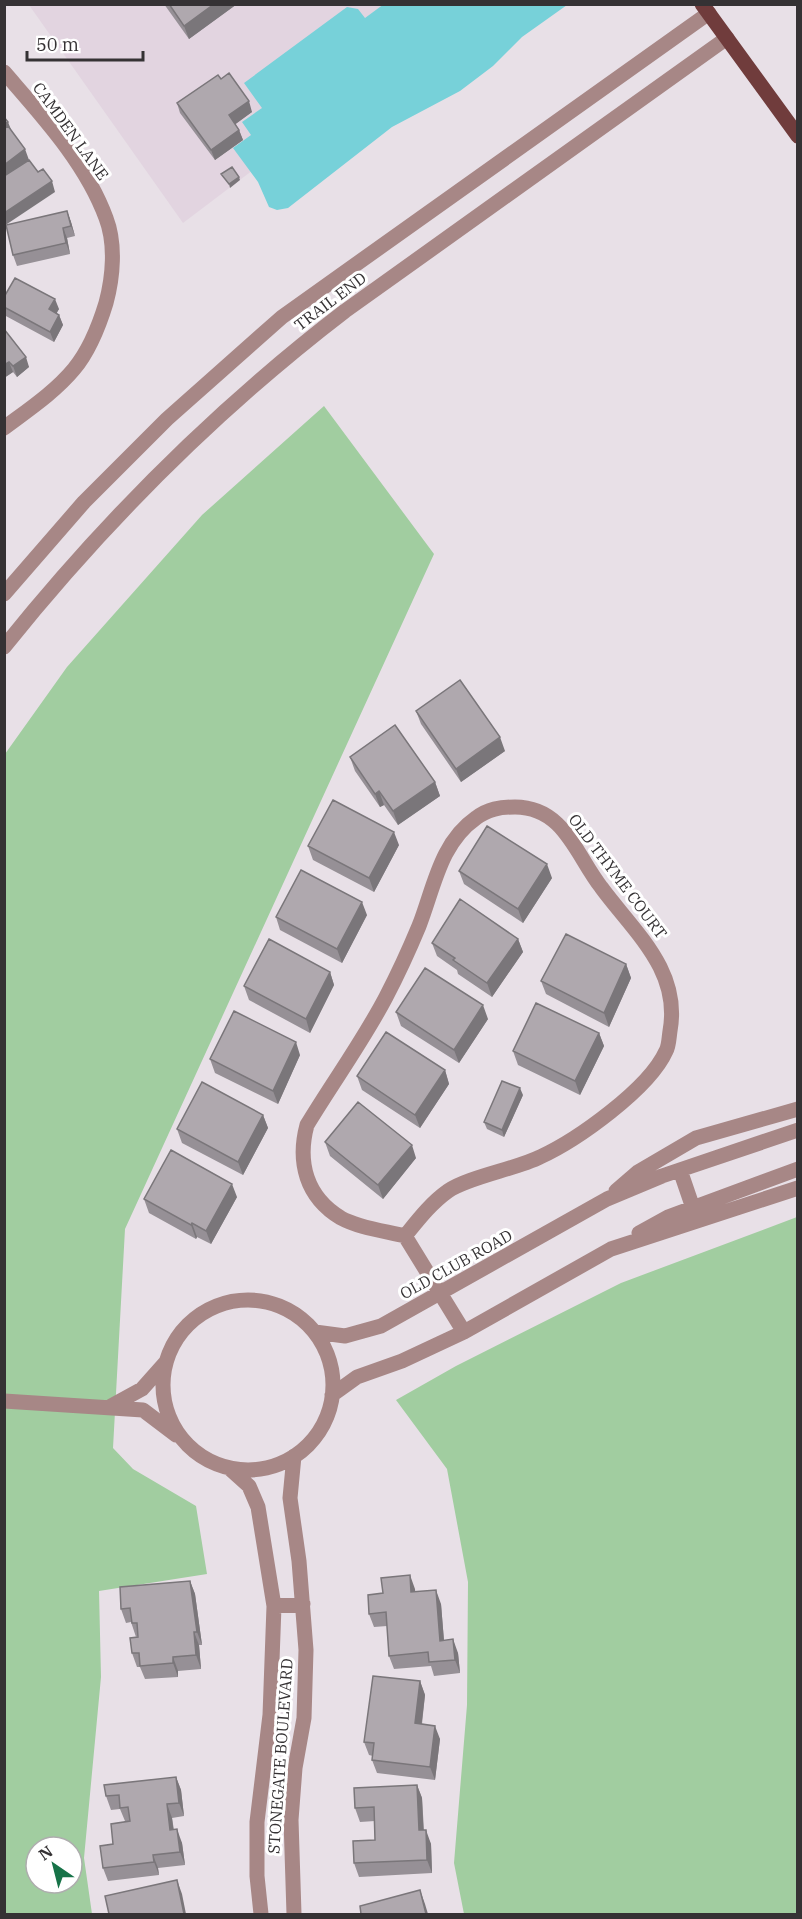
<svg xmlns="http://www.w3.org/2000/svg" width="802" height="1919" font-family="'IBM Plex Serif',serif">
<style>
.built{fill:#e2d4e0}
.green{fill:#a1cda0;fill-rule:evenodd}
.water{fill:#77d1d9}
.lines{fill:none;stroke-linecap:round;stroke-linejoin:round}
.minor{stroke:#a78786;stroke-width:15}
.major{stroke:#703c3c;stroke-width:15}
.wall{fill:#969096}
.shaded-wall{fill:#7a767a}
.building{fill:#afa8ae;stroke:#7a767a;stroke-width:1.5}
.labels{text-anchor:middle;dominant-baseline:central;stroke-width:6;stroke-linejoin:round;paint-order:stroke}
.street-label{font-size:16px;fill:#353234;stroke:#fff}
</style>
<rect width="100%" height="100%" fill="#e8e0e7"/>
<path class="built" d="M29,5H471L183,223Z"/>
<path class="green" d="M324,406L434,554L125,1229L113,1448L133,1469L196,1506L207,1574L99,1591L101,1677L84,1858L92,1914H5V754L67,667L202,515ZM36,1847H72V1883H36Z
M797,1217V1914H464L454,1863L467,1705L468,1582L447,1469L396,1400L456,1366L621,1283Z"/>
<path class="water" d="M384,4L567,5L522,37L493,66L460,91L392,127L288,208L277,210L269,207L258,182L233,148L251,135L242,122L262,108L244,83L347,7L358,9L365,18Z"/>
<g class="lines">
<path class="minor" d="M4,72C42,116 86,163 106,218C116,244 113,277 106,303C99,326 89,351 74,369C55,392 28,410 4,428
M4,594L84,502L167,419L282,317L709,13
M4,647C105,521 217,409 345,311L727,38
M680,1170L693,1208
M616,1191L638,1172L696,1138L798,1109
M639,1233L668,1217L798,1169
M405,1236C385,1231 359,1228 341,1218C306,1197 297,1162 307,1125C333,1082 363,1041 386,997C398,974 409,950 419,926C434,888 440,843 476,818C488,809 500,807 515,807C564,807 576,855 601,887C634,932 681,970 670,1031C669,1037 669,1046 666,1051C649,1089 577,1140 540,1157C516,1169 468,1177 448,1191C431,1203 418,1220 405,1236L464,1332
M163 1385a85 85 0 1 1 170 0a85 85 0 1 1-170 0Z
M315,1332L345,1336L381,1326L607,1199L662,1176L798,1130
M332,1395L357,1377L402,1361L464,1332L611,1249L798,1188
M4,1401L143,1410L176,1435
M111,1406L142,1389L166,1362
M294,1456L290,1498L299,1561L306,1650L304,1718L295,1768L291,1820L294,1914
M229,1468L249,1486L258,1507L274,1606L270,1715L257,1822V1876L261,1914
M274,1606L303,1604"/>
<path class="major" d="M702,4L798,136"/>
</g>
<path class="wall" d="M164,4H237L189,39Z
M221,79L252,112L235,124L239,130L243,140L215,160L180,113L177,103Z
M67,211L71,222L75,236L67,238L70,254L17,266L13,255Z
M4,297L59,309L56,313L59,315L63,325L54,342L4,315Z
M4,329L29,367L17,377L13,372L4,378Z
M416,711L505,751L461,782L421,724Z
M350,757L435,782L440,796L398,825L384,805L380,807L355,771Z
M399,845L374,892L313,860L308,846Z
M459,871L552,878L523,923L464,884Z
M367,915L342,963L280,930L276,917Z
M518,939L523,952L492,997L458,974L457,970L437,956L432,943Z
M626,964L631,978L609,1027L546,994L541,981Z
M330,972L334,985L310,1033L249,1000L244,986Z
M396,1012L488,1019L459,1063L401,1026Z
M599,1033L604,1046L580,1095L518,1065L513,1051Z
M300,1055L278,1104L215,1073L210,1059Z
M445,1070L449,1084L420,1128L362,1090L357,1076Z
M523,1095L504,1137L487,1129L484,1122Z
M263,1115L268,1128L243,1175L182,1143L177,1129Z
M325,1142L416,1158L383,1199L330,1156Z
M237,1197L211,1244L197,1237L196,1239L149,1213L144,1199Z
M190,1581L195,1594L202,1645H199L201,1669L178,1671V1677L145,1679L140,1667H137L132,1653L138,1636L136,1637L131,1622L126,1623L121,1609Z
M415,1589V1592L441,1604L444,1640L458,1653L460,1673L434,1676L431,1666L394,1669L389,1656L387,1626L374,1627L369,1614Z
M420,1681L425,1695L422,1724L440,1739L435,1780L377,1773L372,1760L373,1756L369,1755L364,1742Z
M176,1777L181,1790L184,1816L172,1818L174,1830L182,1843L185,1865L158,1868L159,1875L108,1881L103,1868L113,1844L130,1821H125L120,1809L111,1810L106,1796Z
M417,1785L422,1798L424,1830L431,1844L432,1873L359,1877L354,1863L375,1840V1821L360,1822L355,1808Z"/>
<path class="shaded-wall" d="M214,4H237L189,39L184,26Z
M249,101L252,112L233,126L229,115Z
M8,122L12,132L4,137V124Z
M239,130L243,140L215,160L211,150Z
M25,149L29,160L4,178V165Z
M239,177L240,180L230,188L229,184Z
M52,181L55,192L4,226V213Z
M67,211L71,222L75,236L71,226Z
M63,228L67,238L70,254L66,243Z
M55,299L59,309L53,320L49,309Z
M59,315L63,325L54,342L50,332Z
M26,357L29,367L17,377L13,366Z
M9,362L13,372L4,378V365Z
M500,737L505,751L461,782L456,769Z
M435,782L440,796L398,825L393,811Z
M379,791L384,805L380,807L375,794Z
M394,832L399,845L374,892L369,878Z
M547,864L552,878L523,923L518,909Z
M362,902L367,915L342,963L337,949Z
M518,939L523,952L492,997L487,983Z
M626,964L631,978L609,1027L604,1013Z
M330,972L334,985L310,1033L306,1019Z
M483,1005L488,1019L459,1063L454,1050Z
M599,1033L604,1046L580,1095L575,1081Z
M296,1042L300,1055L278,1104L273,1091Z
M445,1070L449,1084L420,1128L415,1115Z
M520,1088L523,1095L504,1137L502,1130Z
M263,1115L268,1128L243,1175L238,1162Z
M412,1145L416,1158L383,1199L378,1185Z
M232,1184L237,1197L211,1244L206,1231Z
M192,1223L197,1237L196,1239L191,1225Z
M410,1575L415,1589L416,1606L411,1592Z
M190,1581L195,1594L202,1645L197,1632Z
M436,1590L441,1604L445,1654L440,1641Z
M194,1632L199,1645L201,1669L196,1655Z
M453,1639L458,1653L460,1673L455,1660Z
M173,1657L178,1671V1677L173,1663Z
M420,1681L425,1695L420,1737L415,1723Z
M435,1726L440,1739L435,1780L430,1767Z
M176,1777L181,1790L184,1816L179,1803Z
M417,1785L422,1798L424,1844L419,1830Z
M167,1804L172,1818L175,1844L170,1830Z
M177,1829L182,1843L185,1865L180,1852Z
M426,1830L431,1844L432,1873L427,1860Z
M153,1855L158,1868L159,1875L154,1862Z
M177,1880L182,1894L186,1914H184Z
M420,1890L425,1904L428,1914H426Z"/>
<path class="building" d="M169,4H214L184,26Z
M229,73L249,101L229,115L239,130L211,150L177,103L218,75L221,79Z
M4,117L8,122L4,124Z
M8,126L25,149L4,165V129Z
M29,160L38,172L43,169L52,181L4,213V176Z
M232,167L239,177L229,184L221,174Z
M67,211L71,226L63,228L66,243L13,255L6,225Z
M15,278L55,299L49,309L59,315L50,332L4,307V297Z
M4,329L26,357L13,366L9,362L4,365Z
M460,680L500,737L456,769L416,711Z
M395,725L435,782L393,811L379,791L375,794L350,757Z
M333,800L394,832L369,878L308,846Z
M487,826L547,864L518,909L459,871Z
M301,870L362,902L337,949L276,917Z
M460,899L518,939L487,983L453,960L455,958L432,943Z
M566,934L626,964L604,1013L541,981Z
M269,939L330,972L306,1019L244,986Z
M425,968L483,1005L454,1050L396,1012Z
M536,1003L599,1033L575,1081L513,1051Z
M234,1011L296,1042L273,1091L210,1059Z
M386,1032L445,1070L415,1115L357,1076Z
M502,1081L520,1088L502,1130L484,1122Z
M202,1082L263,1115L238,1162L177,1129Z
M358,1102L412,1145L378,1185L325,1142Z
M171,1150L232,1184L206,1231L192,1223L191,1225L144,1199Z
M410,1575L411,1592L436,1590L440,1641L453,1639L455,1660L429,1662L428,1652L389,1656L386,1612L369,1614L368,1595L383,1593L381,1578Z
M190,1581L197,1632H194L196,1655L173,1657V1663L140,1666L139,1653H132L130,1638L138,1637L137,1623H132L130,1608L121,1609L120,1587Z
M373,1676L420,1681L415,1723L435,1726L430,1767L372,1760L374,1743L364,1742Z
M176,1777L179,1803L167,1804L170,1830L177,1829L180,1852L153,1855L154,1862L103,1868L100,1846L113,1844L111,1824L130,1821L128,1807L120,1808L119,1795L106,1796L104,1785Z
M417,1785L419,1830H426L427,1860L354,1863L353,1841L375,1840L374,1807L355,1808L354,1788Z
M177,1880L184,1914H109L105,1896Z
M420,1890L426,1914H361L360,1906Z"/>
<g class="labels">
<g class="street-label">
<text transform="translate(71 131) rotate(54)">CAMDEN LANE</text>
<text transform="translate(330 301) rotate(-37)">TRAIL END</text>
<text transform="translate(618 876) rotate(53)">OLD THYME COURT</text>
<text transform="translate(456 1264) rotate(-29)">OLD CLUB ROAD</text>
<text transform="translate(280 1756) rotate(-86)">STONEGATE BOULEVARD</text>
</g>
</g>
<rect width="802" height="1919" fill="none" stroke="#353234" stroke-width="12"/>
<g transform="translate(54 1865) rotate(325)"><circle r="28" fill="#ffffff" stroke="#aeadae" stroke-width="1.5"/>
<path d="M0-4.5L10 22L0 15L-10 22Z" fill="#177348"/>
<text y="-9" font-size="16" font-weight="bold" text-anchor="middle" fill="#353234">N</text>
</g>
<path d="M27 51v9h116v-9" fill="none" stroke="#353234" stroke-width="3"/>
<text x="36" y="51" font-size="18" fill="#353234" stroke="#ffffff" stroke-width="4.5" paint-order="stroke">50 m</text>
</svg>
